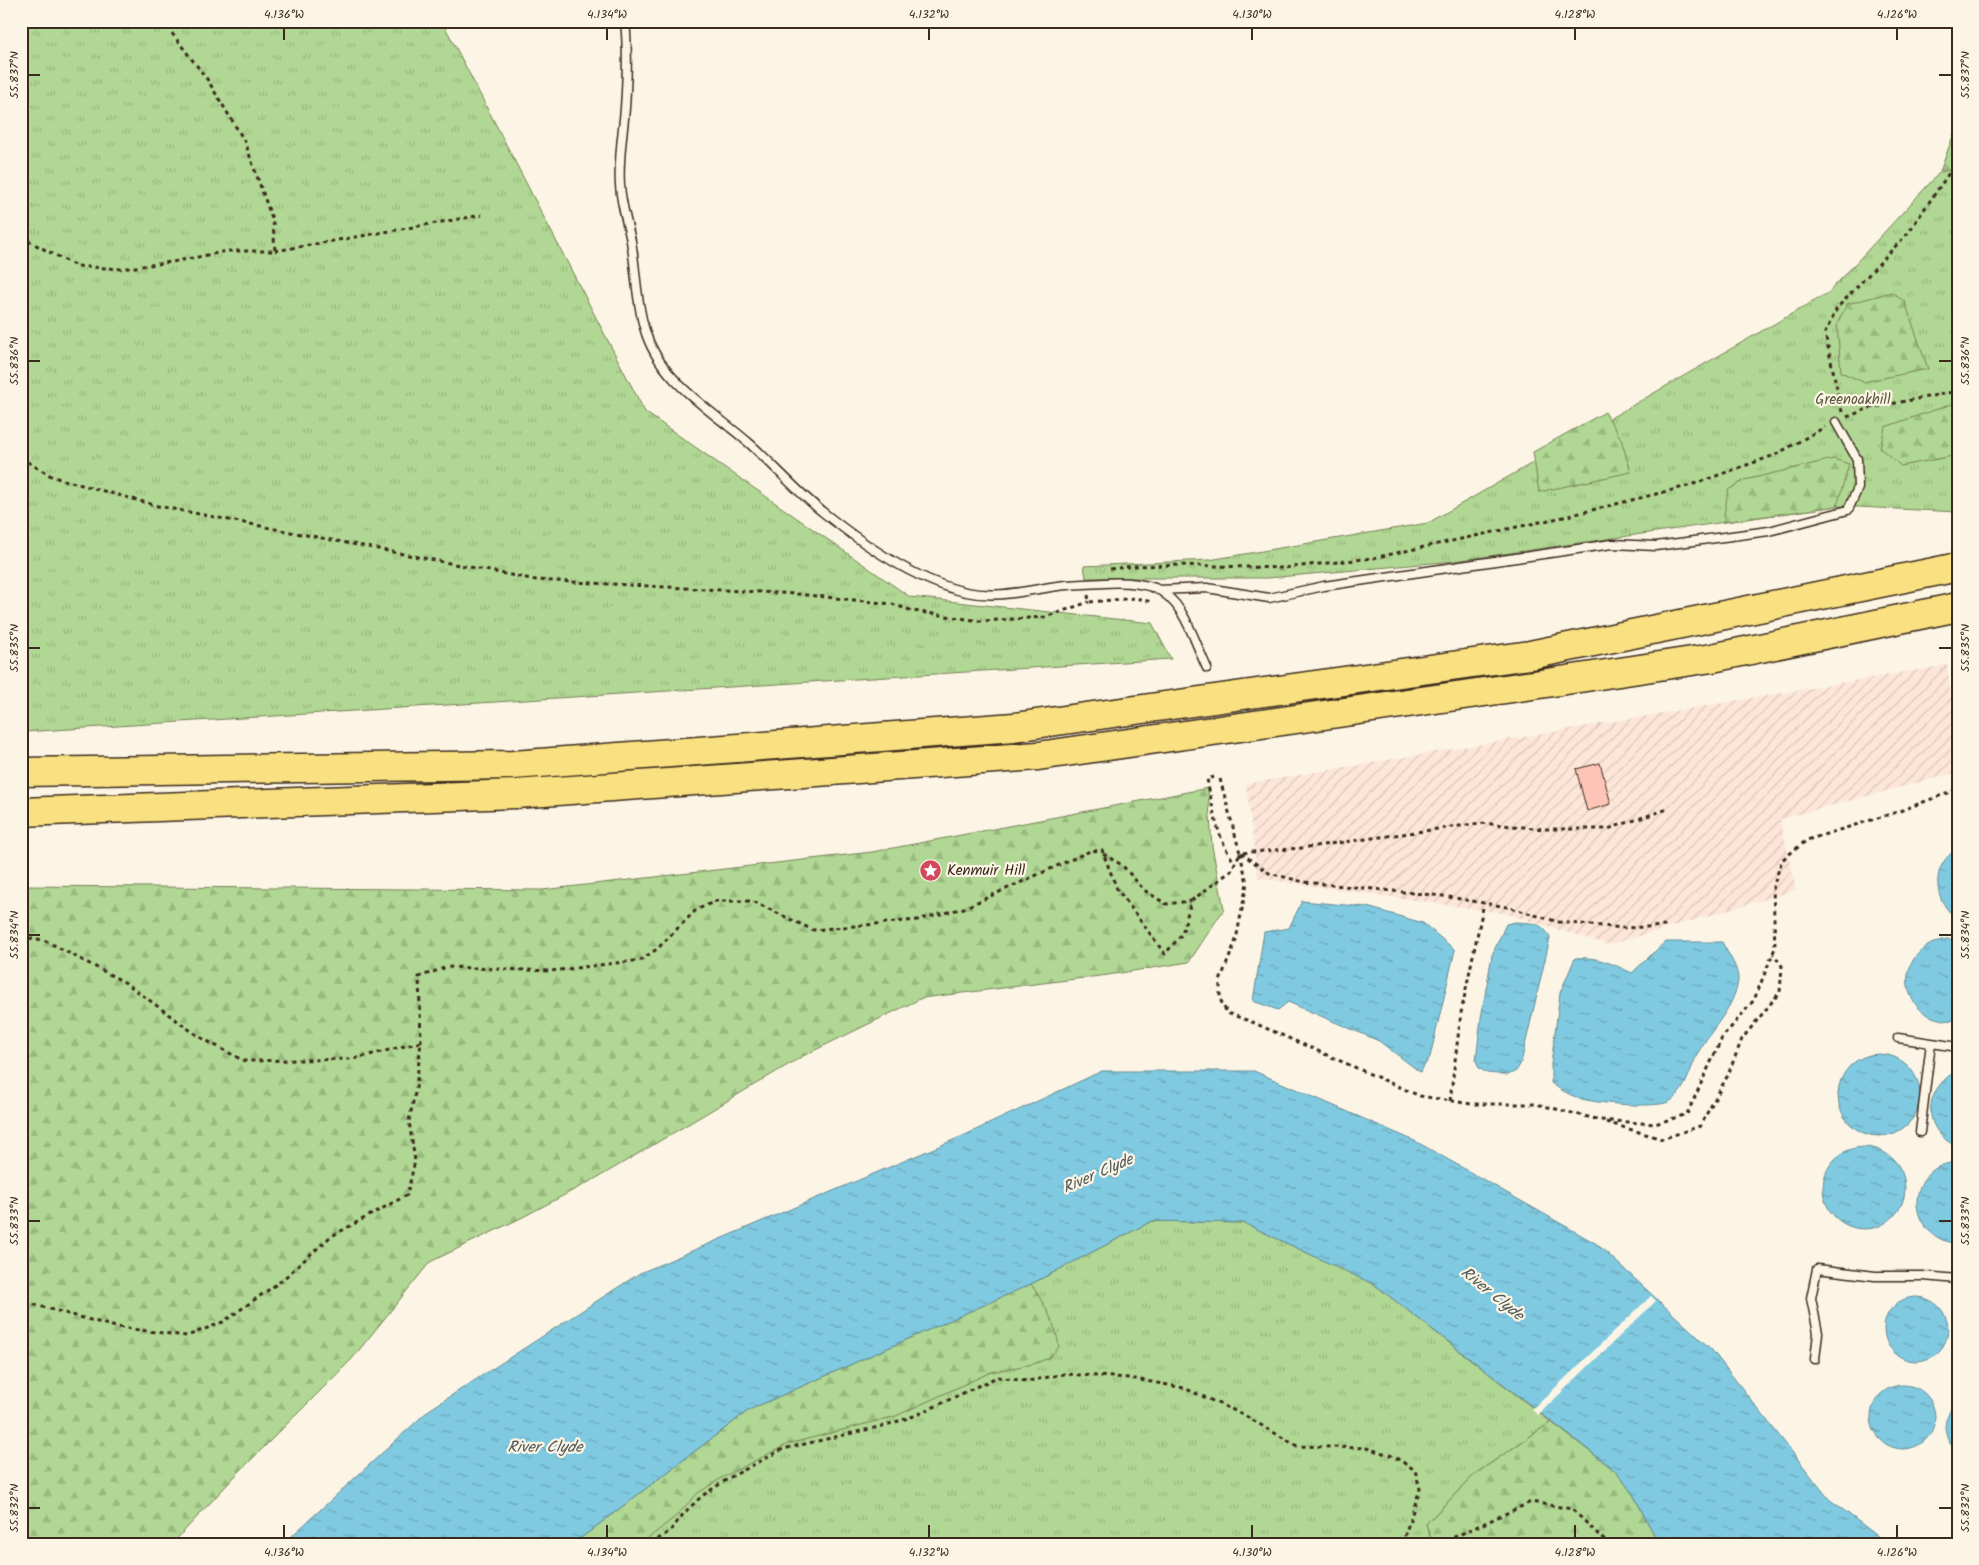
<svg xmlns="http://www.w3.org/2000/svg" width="1979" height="1565" font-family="Kalam,sans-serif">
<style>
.industrial{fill:url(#industrial-furrows)}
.grass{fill:url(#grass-tufts);stroke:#768058}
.forest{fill:url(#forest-firs);stroke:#768058}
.water{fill:url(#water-ripples);stroke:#648a93}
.pier{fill:#fcf5e5}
.building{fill:#ffc4b8;stroke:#3b2a1e}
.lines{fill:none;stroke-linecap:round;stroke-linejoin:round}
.service-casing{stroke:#3b2a1e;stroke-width:11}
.motorway-casing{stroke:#3b2a1e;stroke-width:31}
.path{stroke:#3b2a1e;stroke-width:3;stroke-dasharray:4 4;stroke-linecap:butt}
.service{stroke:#fcf5e5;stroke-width:8}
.motorway{stroke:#f9e181;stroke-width:28}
.ticks{fill:none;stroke:#3b2a1e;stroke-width:2}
.labels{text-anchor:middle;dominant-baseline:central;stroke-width:4.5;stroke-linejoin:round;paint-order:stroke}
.park-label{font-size:15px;fill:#58553b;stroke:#fcf5e5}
.poi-label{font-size:15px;fill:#3b2a1e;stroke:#fcf5e5;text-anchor:start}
.water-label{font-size:16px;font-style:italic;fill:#505a58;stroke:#fcf5e5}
.neatline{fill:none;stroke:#3b2a1e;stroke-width:2}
.ticks-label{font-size:12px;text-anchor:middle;fill:#3b2a1e}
</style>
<defs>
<pattern id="industrial-furrows" width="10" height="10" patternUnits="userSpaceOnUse" patternTransform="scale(1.25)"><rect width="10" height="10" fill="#fde6d8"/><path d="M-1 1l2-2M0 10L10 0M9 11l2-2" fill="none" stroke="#dac5b9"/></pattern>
<pattern id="grass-tufts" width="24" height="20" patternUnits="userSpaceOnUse" patternTransform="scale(1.25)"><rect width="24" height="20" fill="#b0d793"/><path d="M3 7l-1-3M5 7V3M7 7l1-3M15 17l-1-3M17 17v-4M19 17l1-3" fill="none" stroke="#98b97e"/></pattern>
<pattern id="forest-firs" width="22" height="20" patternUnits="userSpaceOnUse" patternTransform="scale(1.25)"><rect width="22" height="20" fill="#b0d793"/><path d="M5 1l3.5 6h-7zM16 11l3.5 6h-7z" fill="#98b97e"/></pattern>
<pattern id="water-ripples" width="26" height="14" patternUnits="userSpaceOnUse" patternTransform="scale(1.25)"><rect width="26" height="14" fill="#80cae1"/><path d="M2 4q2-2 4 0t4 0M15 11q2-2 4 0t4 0" fill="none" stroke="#6aa4b6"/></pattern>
</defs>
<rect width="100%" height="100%" fill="#fcf5e5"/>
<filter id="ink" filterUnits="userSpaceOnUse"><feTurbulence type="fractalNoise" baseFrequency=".02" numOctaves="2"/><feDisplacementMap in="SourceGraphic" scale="10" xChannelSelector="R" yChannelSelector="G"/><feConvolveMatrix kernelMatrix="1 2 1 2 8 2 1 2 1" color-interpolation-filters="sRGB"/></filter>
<g filter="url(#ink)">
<path class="industrial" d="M1947,665L1958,748V772L1780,819L1796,890L1609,945L1504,913L1258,878L1246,784Z"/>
<path class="grass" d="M21,21H442L645,412L910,597L1152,623L1171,659L23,732L21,729Z
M1958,124V512L1837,506L1454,561L1268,578H1086L1084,566L1209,560L1428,523L1828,293L1940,172Z
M1152,1221L1244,1223L1375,1285L1551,1422L1475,1474L1426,1524L1433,1544H574L749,1410L1031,1284Z"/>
<path class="forest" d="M1958,122V168L1940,172Z
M1892,292L1905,302L1928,369L1863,382L1841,372L1837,324L1847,304Z
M1958,402V455L1901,466L1880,448L1885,427Z
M1605,412L1621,439L1631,472L1539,492L1533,452Z
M1833,459L1849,464L1837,506L1723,522L1728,490L1745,480Z
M1208,788L1212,846L1224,909L1189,962L1108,975L922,998L803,1056L604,1174L521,1218L430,1262L351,1360L237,1474L172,1544H21V886L542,890L872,852Z
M1031,1284C1044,1304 1056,1323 1059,1347L1049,1358L1033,1364L991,1372L896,1416L788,1444L723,1477L698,1493L675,1517L641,1544H573L749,1410Z
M1551,1422L1617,1472L1634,1496L1659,1544H1433L1426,1524L1475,1474Z"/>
<path class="water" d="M1958,849V919C1933,903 1929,864 1958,849Z
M1302,901L1367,907L1423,923L1455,950L1430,1057L1420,1072L1379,1041L1288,1002L1278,1010L1253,1001L1264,932L1289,928Z
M1516,922C1532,923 1543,922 1550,938L1521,1063L1516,1071L1508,1075L1487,1073L1479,1068L1476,1060L1481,1018L1492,955L1506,924Z
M1946,939L1958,940V1020C1900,1027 1887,951 1946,939Z
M1665,942H1722C1728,954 1739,968 1738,981C1734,1008 1712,1028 1699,1051C1690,1067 1688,1088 1672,1100C1660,1110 1593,1103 1578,1098C1568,1094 1559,1089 1551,1083V1064L1560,993L1575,958C1597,956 1613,964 1632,973Z
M1838 1095a41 41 0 1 1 82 0a41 41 0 1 1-82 0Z
M1958,1070V1147C1920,1130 1923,1089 1958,1070Z
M1102,1071H1254L1417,1142L1597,1244L1711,1349L1829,1499L1888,1544H1659L1634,1496L1617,1472L1375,1285L1244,1223L1152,1221L1031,1284L749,1410L573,1544H283L429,1410L640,1273L965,1135Z
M1823 1188a41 41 0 1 1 82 0a41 41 0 1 1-82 0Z
M1958,1162V1244H1957C1901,1235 1906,1164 1958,1162Z
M1884 1329a32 32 0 1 1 64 0a32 32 0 1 1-64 0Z
M1871 1417a32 32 0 1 1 64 0a32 32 0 1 1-64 0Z
M1958,1400V1452C1940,1437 1942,1416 1958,1400Z"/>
<path class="pier" d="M1651,1296L1656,1301L1538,1415L1532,1410Z"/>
<path class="building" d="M1600,763L1611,804L1587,811L1576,769Z"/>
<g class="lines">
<defs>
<path id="service" d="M625,21C628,50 627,80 625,108C623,134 618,159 620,185C621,204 627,222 631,241C636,269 636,299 644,327C658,380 710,409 749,443C774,465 797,492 824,513C864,545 916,581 966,592C997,599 1028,590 1058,586C1073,584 1089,584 1104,583C1121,582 1138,582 1155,588C1184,600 1194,641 1207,668
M1158,590L1207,588L1269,598L1324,586L1612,544L1656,546L1769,531L1848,510L1858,488L1857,459L1836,422
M1898,1038L1958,1047
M1920,1132L1931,1043
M1815,1359L1818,1333L1811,1298L1817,1269L1875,1276H1923L1958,1279"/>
<path id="motorway" d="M21,772L513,765L1014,727L1530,655L1958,567
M21,812L516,794L1038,756L1540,684L1712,658L1958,607"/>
</defs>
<use href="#service" class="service-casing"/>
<use href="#motorway" class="motorway-casing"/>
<path class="path" d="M21,237L76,266L121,269L178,261L227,251H275L273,222L245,142L207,79L171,32L165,21
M275,251L482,215
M1842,412L1825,333L1837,308L1908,233L1958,160
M1847,417L1870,408L1958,391
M21,458L53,477L158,506L536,580L797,594L892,604L913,611L980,621L1045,617L1089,602
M1110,569L1134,566L1180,565L1283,568L1373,558L1568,516L1688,486L1775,455L1825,427
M1088,595L1089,602L1136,598L1152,602
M1214,777L1207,779C1213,808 1217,840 1235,863
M1220,779L1240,853L1301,848L1481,823L1544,829H1608L1668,809
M1240,853L1247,883L1236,940L1220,981V999L1227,1013L1252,1022L1420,1096L1471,1104H1536L1600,1120L1655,1124L1687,1114L1722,1038L1754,1000L1775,948L1773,887L1782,860L1807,840L1897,812L1958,789
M1241,853L1269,873L1304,882L1443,896L1507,907L1559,922L1623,928L1668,926
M1103,854L1122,865L1144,890L1166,904L1191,901
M21,937L44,940L126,983L198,1036L244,1061L353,1059L421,1042L416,1088L409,1121L415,1161L407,1195L330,1237L281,1281L223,1322L187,1336L116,1327L21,1301
M421,1042L419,977L447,967L551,971L641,960L657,949L696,910L716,901H752L813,930L917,920L964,908L1090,851L1102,850L1117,889L1165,954L1182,934L1191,901L1231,871L1240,853
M1450,1101L1461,1013L1484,903
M1606,1122L1662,1139L1700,1126L1728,1075L1742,1039L1780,992L1782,966L1773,954
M651,1544L670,1531L685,1512L702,1496L729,1478L783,1449L883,1426L917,1415L997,1377L1028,1381L1064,1374L1130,1378L1184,1388L1242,1414L1297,1446L1366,1448L1393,1456L1415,1470L1420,1489L1405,1535L1408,1544
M1439,1544L1531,1502L1572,1509L1608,1544"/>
<use href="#service" class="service"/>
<use href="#motorway" class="motorway"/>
</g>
</g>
<path class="ticks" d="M284,28V40M607,28V40M929,28V40M1252,28V40M1575,28V40M1897,28V40M28,75H40M1939,75H1952M28,361H40M1939,361H1952M28,648H40M1939,648H1952M28,935H40M1939,935H1952M28,1221H40M1939,1221H1952M28,1508H40M1939,1508H1952M284,1525V1538M607,1525V1538M929,1525V1538M1252,1525V1538M1575,1525V1538M1897,1525V1538"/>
<defs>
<symbol id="sight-disc" viewBox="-11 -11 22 22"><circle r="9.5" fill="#d1495b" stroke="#fcf5e5"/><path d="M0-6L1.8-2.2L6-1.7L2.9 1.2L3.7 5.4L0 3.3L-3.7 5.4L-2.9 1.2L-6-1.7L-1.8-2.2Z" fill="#fff"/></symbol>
</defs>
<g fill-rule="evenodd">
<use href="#sight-disc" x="918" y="858" width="25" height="25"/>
</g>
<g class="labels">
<g class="park-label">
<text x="1853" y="400">Greenoakhill</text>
</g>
<g class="poi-label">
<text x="947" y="871">Kenmuir Hill</text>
</g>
<g class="water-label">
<text transform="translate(1098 1174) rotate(-24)">River Clyde</text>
<text transform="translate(1492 1294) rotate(39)">River Clyde</text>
<text x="545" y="1447">River Clyde</text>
</g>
</g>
<rect width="1979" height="1565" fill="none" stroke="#fcf5e5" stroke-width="55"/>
<rect x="28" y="28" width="1924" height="1510" class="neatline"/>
<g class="ticks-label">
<text x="284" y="18">4.136°W</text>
<text x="607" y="18">4.134°W</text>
<text x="929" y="18">4.132°W</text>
<text x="1252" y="18">4.130°W</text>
<text x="1575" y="18">4.128°W</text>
<text x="1897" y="18">4.126°W</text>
<text transform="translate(14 75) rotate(-90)" y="4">55.837°N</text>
<text transform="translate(1965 75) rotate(-90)" y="4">55.837°N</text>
<text transform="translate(14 361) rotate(-90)" y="4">55.836°N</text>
<text transform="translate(1965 361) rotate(-90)" y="4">55.836°N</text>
<text transform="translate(14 648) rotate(-90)" y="4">55.835°N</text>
<text transform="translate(1965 648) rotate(-90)" y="4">55.835°N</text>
<text transform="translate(14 935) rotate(-90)" y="4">55.834°N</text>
<text transform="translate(1965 935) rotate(-90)" y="4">55.834°N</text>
<text transform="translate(14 1221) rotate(-90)" y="4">55.833°N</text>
<text transform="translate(1965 1221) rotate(-90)" y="4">55.833°N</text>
<text transform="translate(14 1508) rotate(-90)" y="4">55.832°N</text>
<text transform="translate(1965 1508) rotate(-90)" y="4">55.832°N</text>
<text x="284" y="1556">4.136°W</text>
<text x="607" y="1556">4.134°W</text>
<text x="929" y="1556">4.132°W</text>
<text x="1252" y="1556">4.130°W</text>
<text x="1575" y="1556">4.128°W</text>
<text x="1897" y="1556">4.126°W</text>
</g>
</svg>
